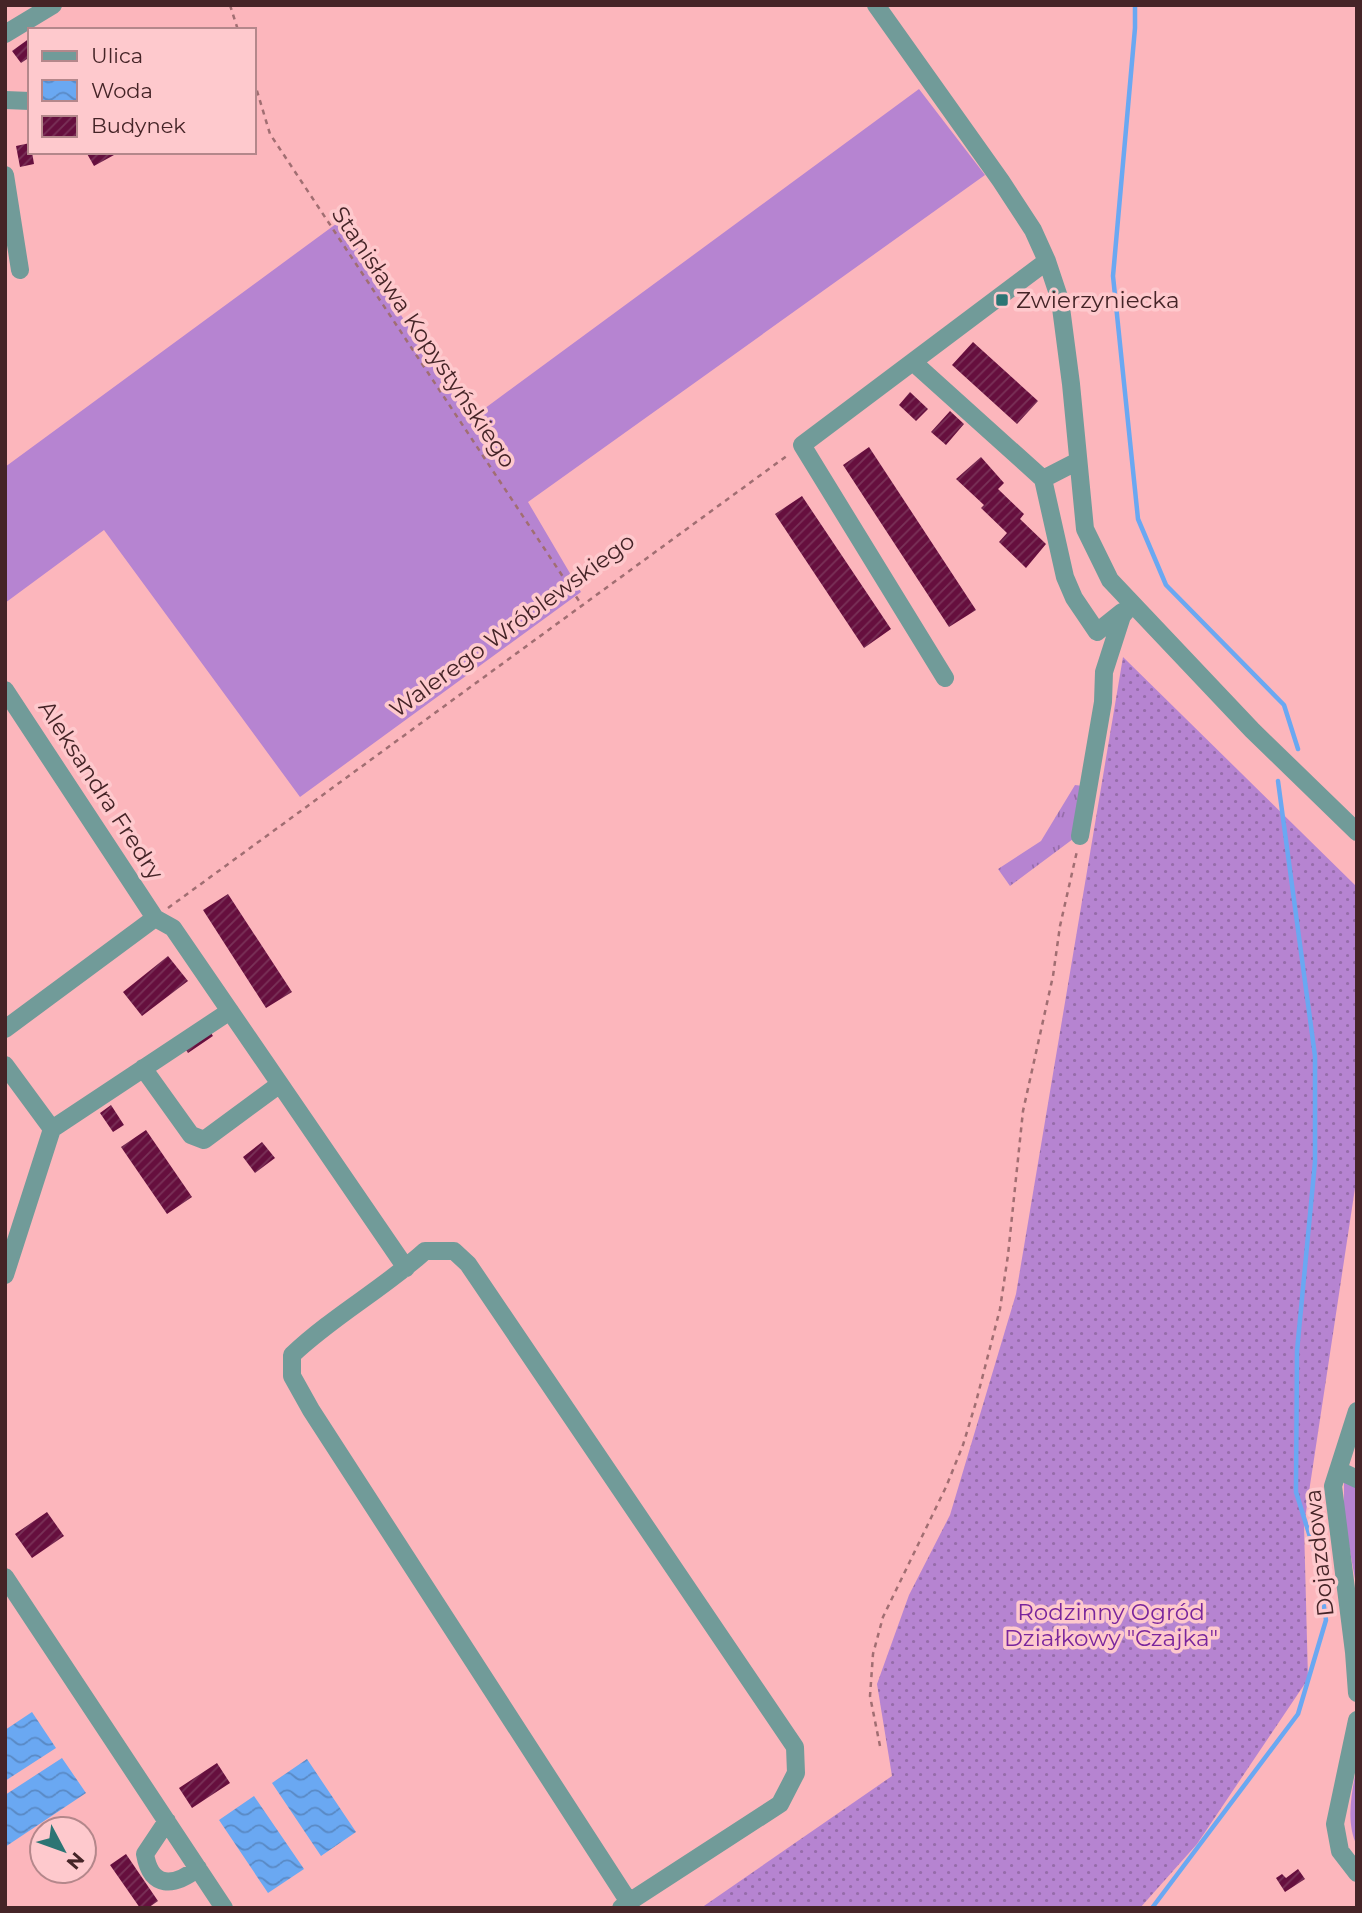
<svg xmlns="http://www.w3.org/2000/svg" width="1362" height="1913" font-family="Montserrat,sans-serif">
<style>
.grass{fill:#b684d1}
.park{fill:url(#park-tufts)}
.garden{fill:url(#garden-dots)}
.water{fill:url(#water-waves)}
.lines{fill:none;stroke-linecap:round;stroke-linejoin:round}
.stream{stroke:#6aa8f2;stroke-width:4.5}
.building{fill:url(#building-hatch)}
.path{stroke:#a16e72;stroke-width:2.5;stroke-dasharray:5 5;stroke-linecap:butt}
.minor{stroke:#719b99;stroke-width:18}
.poi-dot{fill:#2c7574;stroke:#fec9cd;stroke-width:2.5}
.labels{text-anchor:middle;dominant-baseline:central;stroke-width:7;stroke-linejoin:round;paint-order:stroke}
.poi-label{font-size:23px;fill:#452427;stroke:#fec9cd;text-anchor:start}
.street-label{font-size:23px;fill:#452427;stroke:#fec9cd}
.park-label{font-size:23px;fill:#79259c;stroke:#fec9cd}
</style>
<defs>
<pattern id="park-tufts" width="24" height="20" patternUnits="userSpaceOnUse" patternTransform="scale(1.75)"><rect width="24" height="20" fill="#b684d1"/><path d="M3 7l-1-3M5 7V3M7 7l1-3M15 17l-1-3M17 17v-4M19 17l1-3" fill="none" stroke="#966caa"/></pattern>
<pattern id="garden-dots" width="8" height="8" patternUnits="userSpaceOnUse" patternTransform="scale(1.75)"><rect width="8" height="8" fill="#b684d1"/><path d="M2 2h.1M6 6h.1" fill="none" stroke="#966caa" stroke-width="1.8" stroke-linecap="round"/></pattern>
<pattern id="water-waves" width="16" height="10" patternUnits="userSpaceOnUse" patternTransform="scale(1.75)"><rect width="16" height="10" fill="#6aa8f2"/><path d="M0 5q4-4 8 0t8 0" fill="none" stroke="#5989c4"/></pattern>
<pattern id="building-hatch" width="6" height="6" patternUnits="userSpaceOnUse" patternTransform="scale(1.75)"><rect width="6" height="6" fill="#660f3e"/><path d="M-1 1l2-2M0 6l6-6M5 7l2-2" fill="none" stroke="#793258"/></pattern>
</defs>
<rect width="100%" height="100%" fill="#fcb6bc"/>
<path class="grass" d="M919,89L985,175L528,502L581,592L300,797L104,530L5,603V467L340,221L469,420Z
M1344,1481L1357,1483V1590L1344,1518Z
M1357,1765V1846C1345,1821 1352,1792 1357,1765Z"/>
<path class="park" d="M1075,785L1083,786L1073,839L1010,886L998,869L1041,841Z"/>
<path class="garden" d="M1123,657L1357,887V1175L1304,1525L1308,1679L1197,1844L1140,1908H701L892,1776L877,1684L909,1595L950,1515L1016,1294Z"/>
<path class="water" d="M32,1712L56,1748L5,1781V1730Z
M62,1758L86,1793L5,1847V1795Z
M307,1759L356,1832L321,1856L272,1783Z
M254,1796L304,1869L268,1893L219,1820Z"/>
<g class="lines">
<path class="stream" d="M1135,5V28L1113,276L1138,519L1166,585L1284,705L1298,749
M1152,1908L1298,1714L1326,1620L1316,1556L1296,1492L1297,1351L1315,1162V1056L1278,781"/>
</g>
<path class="building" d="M30,38V57L21,63L12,51Z
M30,143V152H32L34,164L20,167L16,146Z
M86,152H113L114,155L94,166Z
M973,342L1038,401L1017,424L952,365Z
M910,392L928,409L916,421L899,405Z
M950,411L964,424L946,445L931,432Z
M869,447L976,610L949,627L843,465Z
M981,457L1004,483L998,489L1024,514L1020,519L1046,544L1026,568L999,542L1007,533L981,508L984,505L956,479Z
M802,496L891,629L864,648L775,514Z
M228,894L292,992L266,1008L203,910Z
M168,956L188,981L142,1016L123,992Z
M207,1027L213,1036L188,1053L182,1044Z
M111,1105L124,1125L113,1132L100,1113Z
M146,1130L192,1197L167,1214L121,1147Z
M262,1142L275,1158L255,1173L243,1157Z
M47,1512L64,1536L32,1558L15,1534Z
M217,1763L230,1783L192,1808L179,1788Z
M126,1854L158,1901L148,1908H140L110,1865Z
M1298,1869L1305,1879L1285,1892L1276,1878L1282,1874L1286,1878Z"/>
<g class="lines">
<path class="path" d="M230,5L238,30
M254,81L270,134L581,604
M168,908L788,455
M880,1746L870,1696L873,1654L883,1617L946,1487L963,1445L976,1402L1000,1309L1008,1255L1023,1111L1053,976L1060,926L1077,851"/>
<path class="minor" d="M876,5L1001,181L1033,230L1047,261L1060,300L1071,384L1085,529L1110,580L1252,730L1357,832
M5,34L53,5
M5,100L30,101
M5,175L20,270
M913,362L1043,479L1078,461
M1043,479L1065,577L1074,598L1097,632L1122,612
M945,678L802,445L1047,261
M5,690L155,918L173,928L406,1268
M1080,836L1103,702L1104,672L1122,616L1132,604
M5,1029L155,918
M5,1065L52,1129L5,1275
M143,1068L191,1135L204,1140L280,1084
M52,1129L230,1011
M1357,1411L1333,1486L1354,1652L1357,1693
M1338,1470L1357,1479
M5,1577L224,1908
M1357,1720L1335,1824L1340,1851L1357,1873
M167,1821L145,1854C151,1889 174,1887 198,1868
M621,1908L629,1902L780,1804L796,1773L795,1747L468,1264L454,1251H425C383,1289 333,1316 292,1355V1376L311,1410L629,1902"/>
</g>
<rect class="poi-dot" x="995" y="293" width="14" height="14" rx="3.5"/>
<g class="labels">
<g class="poi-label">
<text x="1016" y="300">Zwierzyniecka</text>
</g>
<g class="street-label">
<text transform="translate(424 337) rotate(56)">Stanisława Kopystyńskiego</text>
<text transform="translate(512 625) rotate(-36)">Walerego Wróblewskiego</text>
<text transform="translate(101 790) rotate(57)">Aleksandra Fredry</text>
<text transform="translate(1319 1553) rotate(-96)">Dojazdowa</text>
</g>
<g class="park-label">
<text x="1111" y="1612">Rodzinny Ogród<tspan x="1111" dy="26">Działkowy "Czajka"</tspan></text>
</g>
</g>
<rect width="1362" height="1913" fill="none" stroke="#452427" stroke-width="14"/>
<rect x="28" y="28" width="228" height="126" fill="#fec9cd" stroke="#b4878b" stroke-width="2"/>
<rect x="42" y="51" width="35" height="10" fill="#719b99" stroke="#b4878b" stroke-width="2"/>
<text x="91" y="63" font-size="21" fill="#452427">Ulica</text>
<rect x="42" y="80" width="35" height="21" fill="url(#water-waves)" stroke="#b4878b" stroke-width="2"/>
<text x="91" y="98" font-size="21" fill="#452427">Woda</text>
<rect x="42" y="116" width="35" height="21" fill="url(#building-hatch)" stroke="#b4878b" stroke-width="2"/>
<text x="91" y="133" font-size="21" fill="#452427">Budynek</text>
<g transform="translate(63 1850) rotate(131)"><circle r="33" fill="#fec9cd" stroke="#b4878b" stroke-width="2"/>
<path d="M0-5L12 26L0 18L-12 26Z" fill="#2c7574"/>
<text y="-10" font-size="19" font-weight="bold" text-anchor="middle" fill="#452427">N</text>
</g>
</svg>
